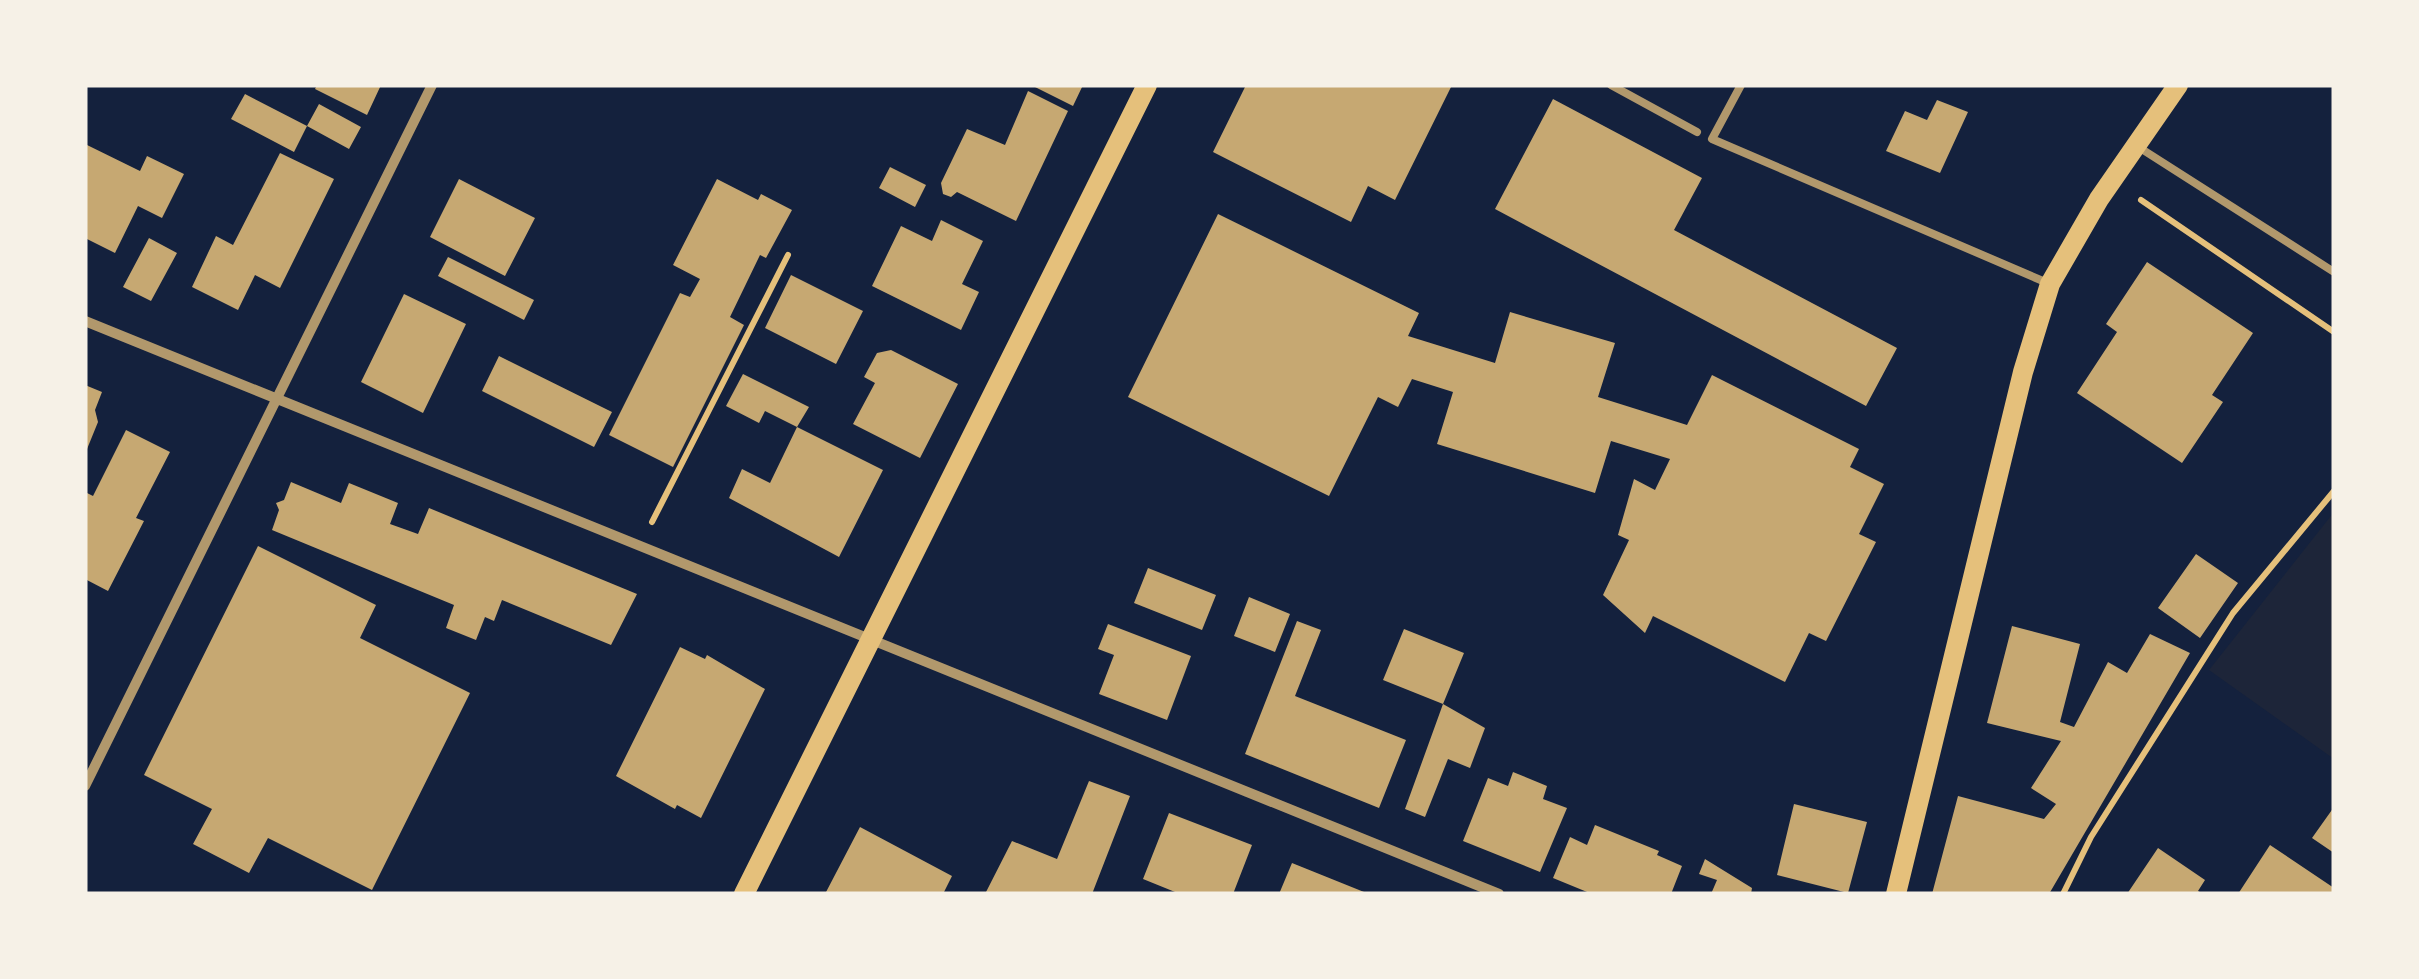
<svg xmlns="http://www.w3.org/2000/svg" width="2419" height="979" font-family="'PT Serif',serif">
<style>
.green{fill:#1d2539}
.building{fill:#c6a872}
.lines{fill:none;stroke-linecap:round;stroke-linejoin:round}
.path{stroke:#e5c07b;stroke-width:6}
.service{stroke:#b1986c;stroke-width:8}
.minor{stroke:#b1986c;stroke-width:10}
.secondary{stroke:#e5c07b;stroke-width:20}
</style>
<rect width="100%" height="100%" fill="#14213d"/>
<path class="green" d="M2334,512V759L2209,670Z"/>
<path class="building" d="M317,85H381L367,115L315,89Z
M1031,85H1083L1073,106Z
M1246,85H1452L1395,200L1368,186L1351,222L1213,152Z
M1028,91L1068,111L1016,221L957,192L951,197L943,194L941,183L967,129L1005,145Z
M245,94L307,126L294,152L231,119Z
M1553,99L1702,178L1674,230L1897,348L1866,406L1495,209Z
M1937,100L1968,112L1940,173L1886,151L1905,111L1927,120Z
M319,104L361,127L349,149L307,126Z
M85,144L140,171L147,156L184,174L162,218L138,206L115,253L85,238Z
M280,153L334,179L280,288L255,275L238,310L192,287L216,236L233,245Z
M890,167L926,185L915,207L879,188Z
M459,179L535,218L505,276L430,237Z
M717,179L758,200L761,194L792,210L766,258L760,255L730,317L744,325L673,467L609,435L680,293L690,297L700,279L673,265Z
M1218,214L1419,313L1408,336L1495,363L1510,312L1615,343L1598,397L1687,425L1712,375L1859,449L1850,467L1884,484L1859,534L1876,542L1826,641L1809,633L1785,682L1653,616L1645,633L1603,595L1629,540L1618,535L1634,479L1655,490L1670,459L1611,441L1595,493L1437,444L1453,392L1412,379L1398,407L1378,397L1329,496L1128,397Z
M941,220L983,241L962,284L979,292L961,330L872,286L901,226L932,241Z
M149,238L177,253L151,301L123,287Z
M448,257L534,300L524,320L438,276Z
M2147,262L2253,333L2212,395L2223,402L2182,463L2077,393L2117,332L2106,324Z
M791,275L863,311L836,364L765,328Z
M404,294L466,324L423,413L361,382Z
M891,350L958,384L920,458L853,424L875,383L864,377L877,353Z
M499,356L612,412L594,447L482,391Z
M743,374L809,407L797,427L765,411L759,423L726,406Z
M85,385L102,392L95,410L98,422L85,454Z
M797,427L883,470L839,557L729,498L742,469L770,483Z
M126,430L170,452L136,518L144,521L108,591L85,579V492L93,496Z
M291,482L341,503L349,483L398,503L390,524L418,534L429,508L637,594L611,645L502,600L494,621L485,617L476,640L446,628L454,605L272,530L279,510L276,503L284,500Z
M258,546L376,605L360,638L470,693L372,890L268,838L249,873L193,844L212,809L144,775Z
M2196,554L2238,583L2200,638L2158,608Z
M1148,568L1216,595L1202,630L1134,603Z
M1249,597L1290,614L1275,652L1234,636Z
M1297,621L1321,630L1295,696L1406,740L1379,808L1245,754Z
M1108,624L1191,656L1167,720L1099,694L1114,655L1098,649Z
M2012,626L2080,644L2060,722L2074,727L2108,662L2127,673L2150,634L2190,653L2049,894H1932L1958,796L2044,819L2056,804L2031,788L2061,741L1987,723Z
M1404,629L1464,653L1443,704L1383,680Z
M680,647L705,659L707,655L765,689L701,818L677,805L675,809L616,776Z
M1443,704L1485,728L1470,768L1448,759L1425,817L1405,809Z
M1513,772L1547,786L1543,799L1567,808L1540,872L1463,841L1488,778L1508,786Z
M1089,781L1130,796L1092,894H985L1012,841L1057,859Z
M1794,804L1867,822L1848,893L1777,875Z
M2334,807V853L2312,838Z
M1169,813L1252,845L1233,894H1180L1143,879Z
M1595,825L1659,851L1657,855L1682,866L1671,894H1592L1553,878L1570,837L1587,845Z
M860,827L952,876L943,894H825Z
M2270,845L2334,888V894H2238Z
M2158,848L2205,880L2198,891L2203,894H2127Z
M1705,859L1752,888L1751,894H1711L1717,880L1699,874Z
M1292,863L1369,894H1279Z"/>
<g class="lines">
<path class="path" d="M2141,200L2334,332
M652,522L788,255
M2063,894L2091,837L2233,613L2334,491"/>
<path class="service" d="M1611,85L1697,132
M1741,85L1712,139L2050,284
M2140,148L2334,272"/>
<path class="minor" d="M85,321L1499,894
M85,786L432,85"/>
<path class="secondary" d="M744,894L1147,85
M1896,894L2023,372L2050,284L2099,199L2178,85"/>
</g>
<rect width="2419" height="979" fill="none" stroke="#f6f1e7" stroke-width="175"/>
</svg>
